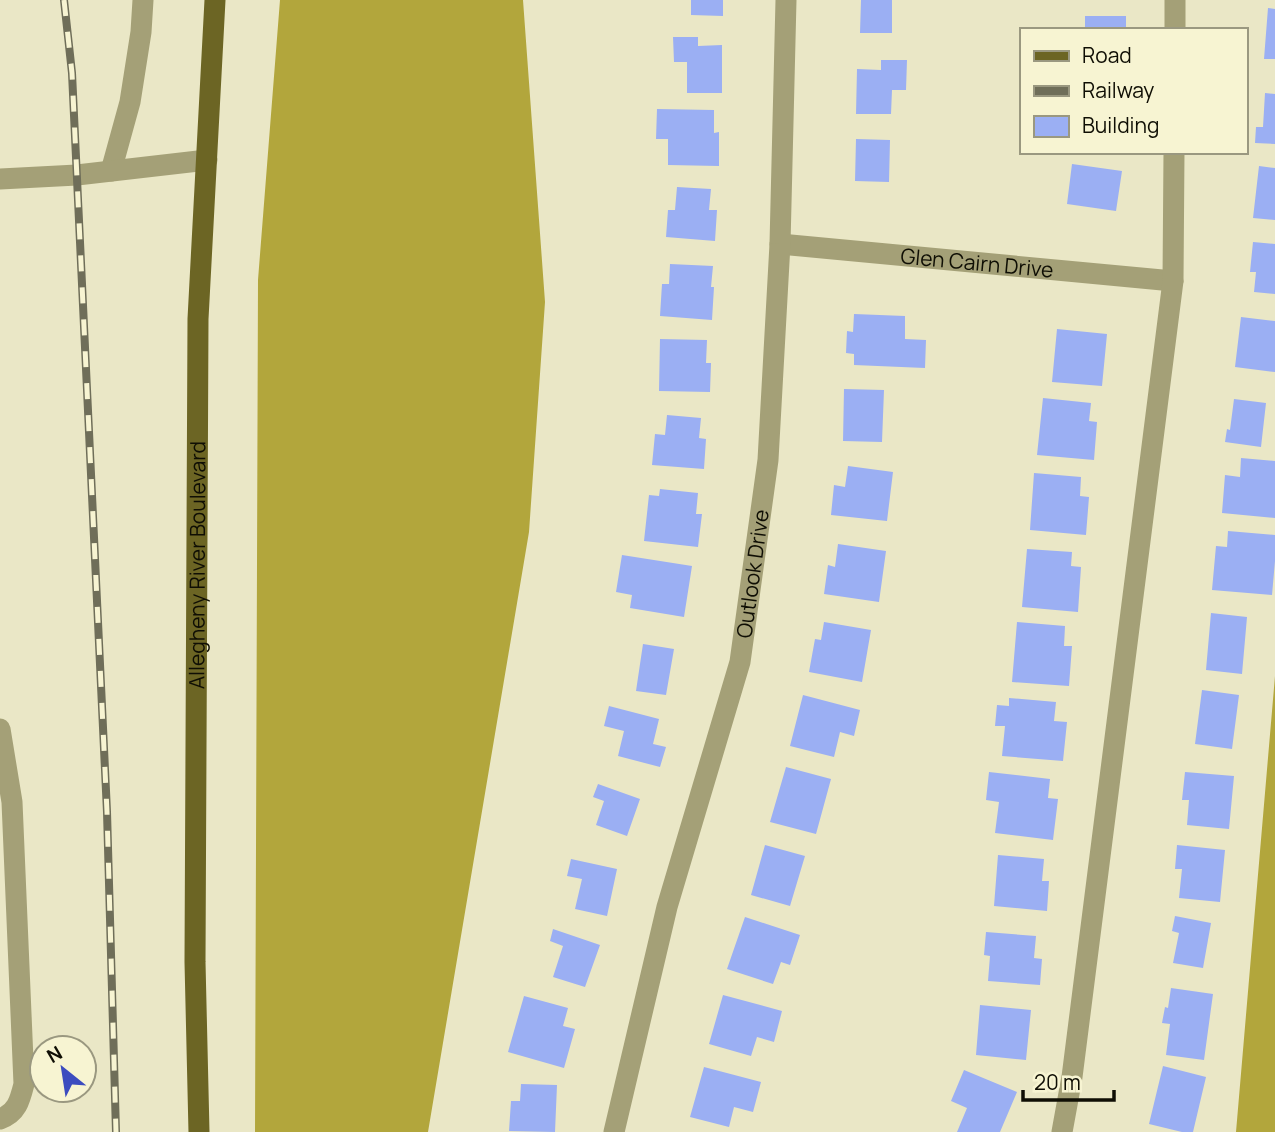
<svg xmlns="http://www.w3.org/2000/svg" width="1275" height="1132" font-family="Manrope,sans-serif">
<style>
.forest{fill:#b2a63c}
.building{fill:#9baff3}
.lines{fill:none;stroke-linecap:round;stroke-linejoin:round}
.minor{stroke:#a4a077;stroke-width:21}
.major{stroke:#6c6524;stroke-width:21}
.rail-casing{stroke:#6f6e59;stroke-width:8}
.rail{stroke:#f7f4d2;stroke-width:5;stroke-dasharray:16;stroke-linecap:butt}
.labels{text-anchor:middle;dominant-baseline:central;stroke-width:7;stroke-linejoin:round;paint-order:stroke}
.street-label{font-size:21px;fill:#0f0e04;stroke:#f7f4d2}
</style>
<rect width="100%" height="100%" fill="#eae7c6"/>
<path class="forest" d="M280,0H523L545,302L529,532L428,1132H255L258,280Z
M1275,676V1132H1236Z"/>
<path class="building" d="M691,0H723V16L691,15Z
M861,0H892V33H860Z
M1268,8L1275,9V59H1264Z
M1085,16H1126V30H1085Z
M673,37H698V46L722,45V93H687V62H674Z
M881,60H907L906,90H892L891,114H856L857,69L881,70Z
M1265,93L1275,94V144L1255,143L1256,127H1263Z
M657,109L714,110V133L719,132V166L668,165V139H656Z
M856,139L890,140L889,182L855,181Z
M1072,164L1122,171L1116,211L1067,204Z
M1259,166L1275,168V220L1253,218Z
M677,187L711,189L709,210H717L715,241L666,237L668,210H675Z
M1253,242L1275,244V294L1254,292L1256,272H1250Z
M670,264L713,266L711,287H714L712,320L660,316L662,284H669Z
M854,314L905,316V339L926,340L925,368L854,365V354L846,353L847,331L853,332Z
M1241,317L1275,321V372L1235,367Z
M1057,329L1107,334L1102,386L1052,382Z
M660,339L707,340L706,363H711L710,392L659,391Z
M844,389L884,390L882,442L843,441Z
M1043,398L1091,403L1089,421L1097,422L1094,460L1037,455Z
M1234,399L1266,403L1261,447L1225,442L1227,429L1230,430Z
M667,415L701,418L699,438L706,439L704,469L652,465L655,434L665,435Z
M1241,458L1275,461V518L1222,513L1225,475L1240,477Z
M848,466L893,472L887,521L831,515L834,485L845,487Z
M1034,473L1081,477L1080,496L1089,497L1086,535L1030,530Z
M660,489L698,493L696,514H702L698,547L644,541L649,495L659,496Z
M1228,531L1275,535V561L1272,595L1212,590L1216,546L1227,547Z
M838,544L886,551L879,602L824,594L828,565L835,567Z
M1027,549L1072,552L1071,566L1081,567L1078,612L1022,607Z
M622,555L692,566L684,617L630,608L632,595L616,592Z
M1211,613L1247,617L1242,674L1206,670Z
M824,622L871,630L862,682L809,672L815,639L821,640Z
M1017,622L1065,626L1064,646H1072L1069,686L1012,682Z
M643,644L674,649L666,695L636,691Z
M1202,690L1239,695L1232,749L1195,744Z
M803,695L860,710L854,736L840,732L834,757L790,746Z
M1009,698L1056,702L1054,721L1067,722L1063,761L1002,756L1005,726H995L997,705L1009,706Z
M609,706L659,719L653,744L666,747L660,767L618,756L624,731L604,726Z
M786,767L831,779L816,834L770,822Z
M989,772L1050,779L1048,798L1058,799L1053,840L995,833L999,802L986,800Z
M1185,772L1234,776L1229,829L1187,825L1189,800H1182Z
M598,784L640,799L627,836L596,825L604,801L593,797Z
M765,845L805,856L790,906L751,895Z
M1177,845L1225,850L1220,902L1179,898L1182,869H1175Z
M998,855L1044,859L1042,881H1049L1047,911L994,906Z
M571,859L617,869L607,916L575,909L582,879L567,876Z
M1175,916L1211,923L1203,968L1173,963L1179,933L1172,931Z
M745,917L800,935L790,965L781,962L773,984L727,969Z
M553,929L600,945L585,987L553,977L563,946L550,941Z
M986,932L1036,936L1034,958L1042,959L1040,985L988,981L990,956L984,955Z
M1171,988L1213,994L1204,1060L1166,1055L1170,1024L1162,1023L1165,1007L1168,1008Z
M723,995L782,1011L774,1042L757,1037L751,1056L709,1044Z
M524,996L568,1008L563,1026L575,1029L564,1068L508,1052Z
M980,1005L1031,1010L1026,1060L976,1055Z
M1163,1066L1206,1077L1193,1132H1182L1149,1124Z
M704,1067L761,1082L753,1112L734,1107L729,1127L690,1117Z
M964,1070L1017,1092L1000,1132H957L967,1108L951,1101Z
M521,1084L557,1085L555,1132L509,1131L511,1101H520Z"/>
<g class="lines">
<g class="minor">
<path d="M1175,30V0"/>
<path d="M111,171L130,102L141,32L143,0"/>
<path d="M0,179L77,175L207,160"/>
<path id="s1" d="M780,244L1173,281"/>
<path d="M0,729L12,802L24,1084C20,1100 17,1113 0,1119"/>
<path id="s2" d="M614,1132L667,907L740,662L768,460L780,244L786,0"/>
<path d="M1062,1132L1072,1077L1173,281L1174,152"/>
</g>
<path class="major" id="s3" d="M199,1132L195,962L198,319L215,0"/>
<defs>
<path id="rail" d="M64,0L72,73L107,812L116,1132"/>
</defs>
<use href="#rail" class="rail-casing"/>
<use href="#rail" class="rail"/>
</g>
<g class="labels">
<g class="street-label">
<text stroke="none"><textPath href="#s1" startOffset="198">Glen Cairn Drive</textPath></text>
<text stroke="none"><textPath href="#s3" startOffset="567">Allegheny River Boulevard</textPath></text>
<text stroke="none"><textPath href="#s2" startOffset="576">Outlook Drive</textPath></text>
</g>
</g>
<rect x="1020" y="28" width="228" height="126" fill="#f7f4d2" stroke="#9a9880" stroke-width="2"/>
<rect x="1034" y="51" width="35" height="10" fill="#6c6524" stroke="#9a9880" stroke-width="2"/>
<text x="1082" y="63" font-size="21" fill="#0f0e04">Road</text>
<rect x="1034" y="86" width="35" height="10" fill="#6f6e59" stroke="#9a9880" stroke-width="2"/>
<text x="1082" y="98" font-size="21" fill="#0f0e04">Railway</text>
<rect x="1034" y="116" width="35" height="21" fill="#9baff3" stroke="#9a9880" stroke-width="2"/>
<text x="1082" y="133" font-size="21" fill="#0f0e04">Building</text>
<g transform="translate(63 1069) rotate(330)"><circle r="33" fill="#f7f4d2" stroke="#9a9880" stroke-width="2"/>
<path d="M0-5L12 26L0 18L-12 26Z" fill="#3c4cbf"/>
<text y="-10" font-size="19" font-weight="bold" text-anchor="middle" fill="#0f0e04">N</text>
</g>
<path d="M1023 1090v10h91v-10" fill="none" stroke="#0f0e04" stroke-width="3.5"/>
<text x="1034" y="1090" font-size="21" fill="#0f0e04" stroke="#f7f4d2" stroke-width="5" paint-order="stroke">20 m</text>
</svg>
